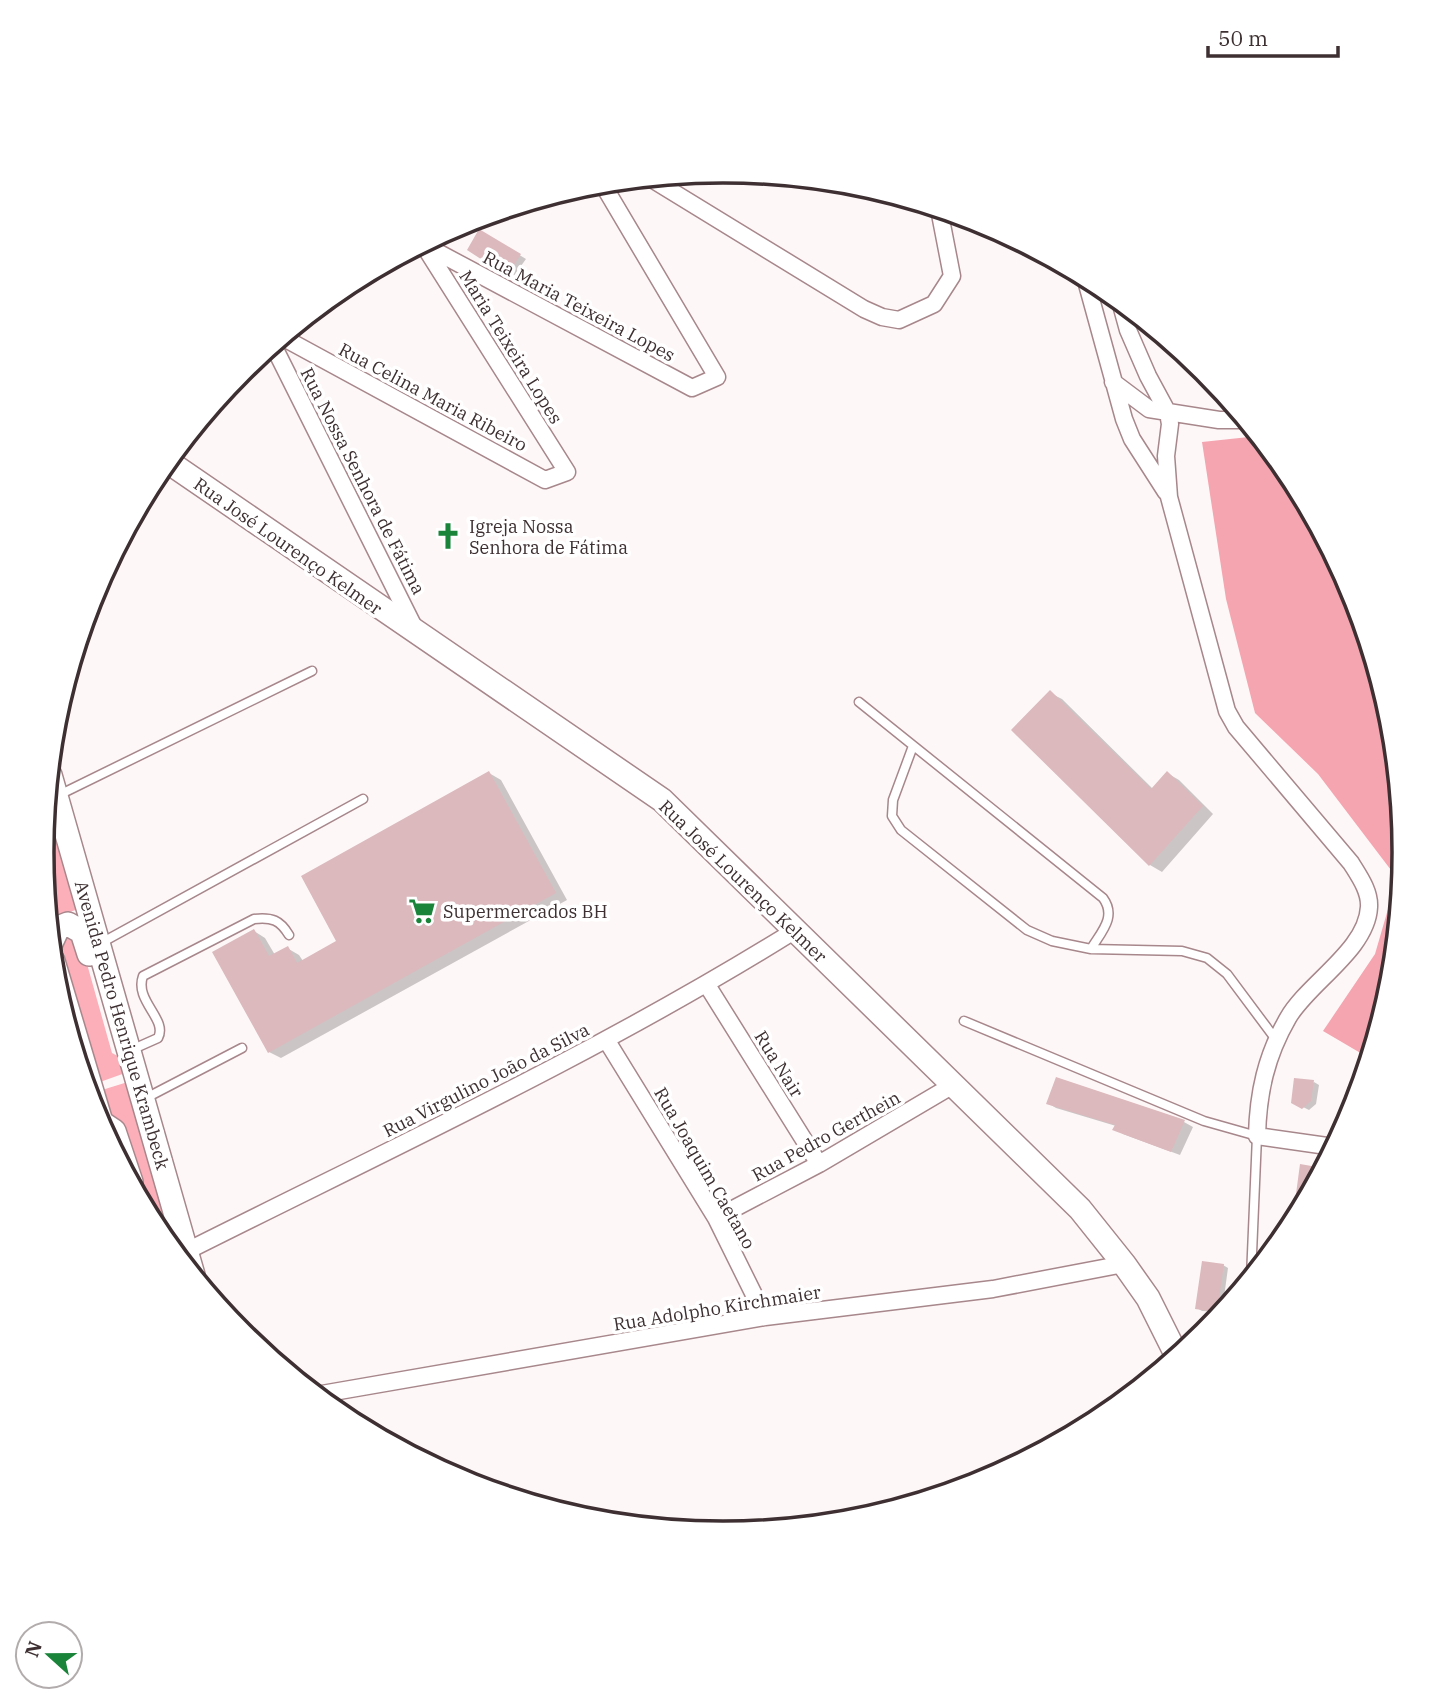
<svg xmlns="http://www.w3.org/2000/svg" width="1446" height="1704" font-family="'IBM Plex Serif',serif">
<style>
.green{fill:#fcaeb9}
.forest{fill:#f5a5b0}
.shadow{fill:#0003}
.building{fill:#dbb9bd}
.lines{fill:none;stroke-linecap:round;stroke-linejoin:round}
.service-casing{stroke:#a7878b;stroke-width:11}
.minor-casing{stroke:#a7878b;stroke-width:19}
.secondary-casing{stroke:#a7878b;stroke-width:26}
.service{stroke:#fff;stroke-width:8}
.minor{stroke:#fff;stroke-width:16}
.secondary{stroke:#fff;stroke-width:23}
.labels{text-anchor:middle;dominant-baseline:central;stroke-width:7;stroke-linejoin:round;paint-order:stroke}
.street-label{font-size:18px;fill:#3e3032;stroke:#fff}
.poi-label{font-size:18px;fill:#3e3032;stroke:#fff;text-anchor:start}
.rim{fill:none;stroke:#3e3032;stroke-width:3.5}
</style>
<rect width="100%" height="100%" fill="#fef7f7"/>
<path class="green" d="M48,795L79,909L53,917L46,889L42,852Z
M67,936L80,939L112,1053L125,1060L128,1072L100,1082L62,946Z
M131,1081L170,1230L165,1241C138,1208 131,1163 119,1123L110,1118L102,1090Z"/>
<path class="forest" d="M1258,436L1289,474L1352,592L1391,720L1404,852L1391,985L1369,1058L1323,1031L1375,954L1397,878L1318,774L1255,713L1226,599L1202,442Z"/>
<path class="shadow" d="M480,231L526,259L513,277L469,249Z
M1050,693L1062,699L1153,789L1167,773L1179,780L1213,814L1162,872L1150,865L1014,730Z
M489,773L501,780L567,900L281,1058L269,1052L254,931L265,938L275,955L287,948L299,955L303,961L339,941Z
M1057,1079L1184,1122L1193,1127L1180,1155L1123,1134L1116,1126L1056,1108L1048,1103Z
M1314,1082L1319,1085L1316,1104L1309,1110L1293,1102Z
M1223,1265L1228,1268L1222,1312L1202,1311L1197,1308Z"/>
<path class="building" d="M479,229L521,254L507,276L467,250Z
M1050,690L1151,789L1167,771L1203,806L1149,866L1011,730Z
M489,771L556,893L268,1053L212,952L254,929L269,956L288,946L297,963L336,941L301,876Z
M1056,1077L1185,1120L1171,1152L1112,1130L1115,1125L1046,1104Z
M1294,1078L1314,1080L1311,1101L1302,1109L1291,1103Z
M1300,1164L1323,1168L1307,1196L1296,1194Z
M1202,1261L1224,1264L1217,1312L1195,1309Z"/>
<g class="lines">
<defs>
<path id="service" d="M859,702L1103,898C1117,917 1101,932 1091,949
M913,746L893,800L892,816L901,830L1027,930L1052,941L1091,949L1182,951L1207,958L1227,974L1277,1041
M59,795L312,671
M101,943L363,799
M964,1021L1204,1121L1257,1136L1251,1277
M131,1050L158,1038C168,1019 134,1001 143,976L254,919C272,917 280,920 289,935
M146,1098L242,1048"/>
<path id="minor" d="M650,178L864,309L882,317L899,320L934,304L952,276L939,209
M424,245L692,388L717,377L602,183
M1085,277L1124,419L1132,439L1166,492
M1120,301L1128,330L1148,376L1168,413L1170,424L1166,456L1169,497L1227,711L1236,727L1351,863C1359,876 1370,891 1369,907C1367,950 1308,983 1288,1018C1266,1056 1258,1093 1257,1136L1334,1147
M282,337L545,480L567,472L423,244
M273,345L414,627
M1113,382L1149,409L1219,420H1245
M707,985L819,1164
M607,1041L716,1218L765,1317
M716,1218L819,1164L953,1085
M187,1251C392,1148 600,1052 794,931
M316,1395L765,1317L993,1289L1124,1264"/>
<path id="secondary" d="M167,461L662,800L1080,1209L1124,1264L1148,1298L1177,1356
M50,775L193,1275
M51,943L58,928L68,924L82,932L89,954
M53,961L104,1132
M102,1123L114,1131L131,1182"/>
</defs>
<use href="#service" class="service-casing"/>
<use href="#minor" class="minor-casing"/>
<use href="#secondary" class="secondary-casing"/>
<use href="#service" class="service"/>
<use href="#minor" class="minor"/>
<use href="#secondary" class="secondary"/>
</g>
<defs>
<symbol id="church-bare" viewBox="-9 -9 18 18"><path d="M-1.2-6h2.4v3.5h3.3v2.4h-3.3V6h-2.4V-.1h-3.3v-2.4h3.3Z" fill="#1a843a" stroke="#fff" stroke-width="2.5" paint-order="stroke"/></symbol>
<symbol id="supermarket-bare" viewBox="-9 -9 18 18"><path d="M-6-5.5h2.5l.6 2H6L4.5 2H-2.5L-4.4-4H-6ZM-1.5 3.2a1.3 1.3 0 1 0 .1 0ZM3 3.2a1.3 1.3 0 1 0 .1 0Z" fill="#1a843a" stroke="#fff" stroke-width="2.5" paint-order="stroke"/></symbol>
</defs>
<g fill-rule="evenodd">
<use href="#church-bare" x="429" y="517" width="38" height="38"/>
<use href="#supermarket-bare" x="403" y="892" width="38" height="38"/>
</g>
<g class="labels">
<g class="street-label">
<text transform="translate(579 306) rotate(28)">Rua Maria Teixeira Lopes</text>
<text transform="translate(511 347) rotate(58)">Maria Teixeira Lopes</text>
<text transform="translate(433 397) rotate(28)">Rua Celina Maria Ribeiro</text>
<text transform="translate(363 481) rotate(63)">Rua Nossa Senhora de Fátima</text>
<text transform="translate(288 546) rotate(35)">Rua José Lourenço Kelmer</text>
<text transform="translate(743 881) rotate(44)">Rua José Lourenço Kelmer</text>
<text transform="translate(122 1025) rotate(74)">Avenida Pedro Henrique Krambeck</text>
<text transform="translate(779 1064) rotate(58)">Rua Nair</text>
<text transform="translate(486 1080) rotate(-27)">Rua Virgulino João da Silva</text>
<text transform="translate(826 1136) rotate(-29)">Rua Pedro Gerthein</text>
<text transform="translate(705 1168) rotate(60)">Rua Joaquim Caetano</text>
<text transform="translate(717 1308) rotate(-9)">Rua Adolpho Kirchmaier</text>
</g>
<g class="poi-label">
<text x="469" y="526">Igreja Nossa<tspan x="469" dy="21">Senhora de Fátima</tspan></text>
<text x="443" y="911">Supermercados BH</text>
</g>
</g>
<path d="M0 0H1446V1704H0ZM54 852a669 669 0 1 1 1338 0a669 669 0 1 1-1338 0Z" fill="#fff" fill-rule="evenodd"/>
<path class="rim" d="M54 852a669 669 0 1 1 1338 0a669 669 0 1 1-1338 0Z"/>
<g transform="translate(49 1655) rotate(291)"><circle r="33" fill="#ffffff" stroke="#b2acad" stroke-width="2"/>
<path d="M0-5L12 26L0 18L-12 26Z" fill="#1a843a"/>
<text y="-10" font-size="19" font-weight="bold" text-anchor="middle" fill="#3e3032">N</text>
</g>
<path d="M1208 46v10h130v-10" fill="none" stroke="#3e3032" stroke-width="3.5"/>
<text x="1218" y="46" font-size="21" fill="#3e3032" stroke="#ffffff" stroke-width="5" paint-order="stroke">50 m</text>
</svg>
